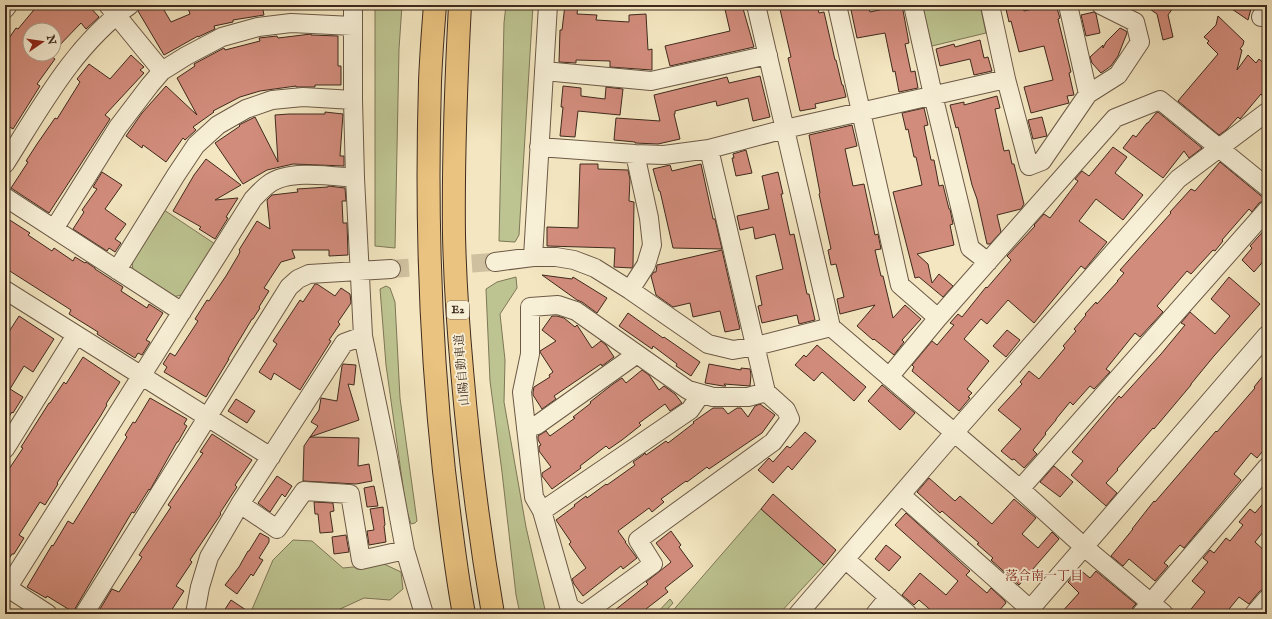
<svg xmlns="http://www.w3.org/2000/svg" width="1272" height="619" font-family="'IM FELL English','Noto Serif JP',serif">
<style>
.green{fill:#bdc491;stroke:#7e7757}
.building{fill:#d28c7c;stroke:#3f2a1d}
.lines{fill:none;stroke-linecap:round;stroke-linejoin:round}
.minor-tunnel{stroke:#cfc09f;stroke-width:18;stroke-dasharray:18 9;stroke-linecap:butt}
.minor-casing{stroke:#6c5946;stroke-width:20}
.highway-casing{stroke:#3f2a1d;stroke-width:24}
.minor{stroke:#f7efd6;stroke-width:18}
.highway{stroke:#eac380;stroke-width:22}
.labels{text-anchor:middle;dominant-baseline:central;stroke-width:3.5;stroke-linejoin:round;paint-order:stroke}
.shield{fill:#f7efd6;stroke:#766554;stroke-width:1}
.shield-label{font-size:11px;font-weight:bold;fill:#3f2a1d}
.street-label{font-size:12px;fill:#3f2a1d;stroke:#f7efd6}
.neighbourhood-label{font-size:13px;fill:#7a1f14;stroke:#f7efd6}
</style>
<rect width="100%" height="100%" fill="#f3e6c0"/>
<filter id="stains"><feTurbulence type="fractalNoise" baseFrequency=".005" numOctaves="4"/><feColorMatrix values="0 0 0 0 .2 0 0 0 0 .09 0 0 0 0 .02 0 0 0 .5 -.17"/></filter>
<radialGradient id="worn" r=".72"><stop offset=".6" stop-color="#630" stop-opacity="0"/><stop offset="1" stop-color="#630" stop-opacity=".3"/></radialGradient>
<path class="green" d="M375,5H402L399,49L395,248L375,246Z
M506,5H533L519,235L515,242L499,241L504,23Z
M921,5H980L986,33L932,46Z
M164,210L215,244L185,294L173,297L133,271L132,261Z
M516,277L517,288L500,314L505,360L504,402L526,527L546,614H520L516,595L502,472L490,381L486,289L497,282Z
M386,286L390,288L395,302L400,398L417,521L415,523L411,524L406,508L386,365L380,289Z
M761,509L824,565L779,614H670Z
M293,540L312,541L343,568L384,564L401,572L403,589L390,600L364,598L338,610V614H250L273,560Z
M670,599L673,603L663,614H656Z"/>
<path class="building" d="M38,5H88L99,17L86,29L81,23L54,51V30H30V54H48L55,59L37,84L40,86L13,129L5,124V44L16,28L18,29Z
M140,5H161L171,22L190,14L187,5H262L264,15L233,20V22L214,26L215,29L198,37V36L164,55L138,11Z
M565,5L578,6L577,14L597,15L596,20L629,22V15L646,14L648,50L652,49V70L610,67V61L576,60V63L559,62L560,30H562Z
M724,5H742L754,47L670,66L665,46L730,31Z
M779,5H817L819,13L824,12L835,60H836L842,85H843L846,97L815,104L816,108L800,111L788,58L791,57Z
M850,5H868L870,12L902,5L909,43L905,44L911,72L915,71L918,88L899,92L895,71L893,72L885,33L857,38Z
M1005,5H1022L1024,11L1048,5H1056L1060,18L1058,19L1071,72L1069,73L1074,95L1067,96L1069,103L1031,113L1024,87L1053,80L1044,46L1019,52L1011,21L1009,22Z
M1144,5H1175L1168,15L1173,37L1163,40L1157,14Z
M1226,5H1252L1248,20Z
M1094,12L1096,14L1100,33L1086,36L1081,15Z
M1218,16L1244,41L1243,45L1240,49L1242,50L1237,70L1248,55L1256,63L1259,59L1267,66V101L1261,94L1240,119L1238,117L1226,130L1219,135L1178,101L1218,54L1207,43L1209,41L1204,37L1216,25Z
M1120,28L1126,31L1127,33L1118,56L1111,66L1101,73L1092,63L1090,57L1103,45V48L1106,42Z
M311,34V35L338,36V66H341V85H315V87H296V86L260,91L240,97L213,111L214,112L193,127L196,130L185,140L183,138L166,162L143,145L142,148L126,136L142,113L166,86L197,115L177,78L195,66L194,64L224,48L225,50L260,41L259,38L277,36L278,38Z
M980,40L984,58L988,57L992,71L974,75L970,59L940,66L936,49L954,44L955,47Z
M131,55L144,67L140,70L144,73L105,115L110,119L49,213L11,188L28,162L26,161L37,144L55,118L57,119L80,82L77,79L89,64L110,79Z
M760,76L770,117L753,121L748,98L717,106L716,101L675,111V114H674L680,139L658,144L635,143V142L614,140L616,118L660,121L654,95L727,77L729,83Z
M563,86L581,88V96L605,99L606,87L623,89L620,115L578,111L575,137L560,136L563,107H561Z
M997,96L1000,108L995,109L1004,151L1009,150L1012,164H1014L1024,204L1021,209L997,215L1001,232L990,244H987L977,199L972,185L958,127L956,128L950,105L964,102V105Z
M924,108L928,125L924,126L931,160H934L939,186L943,185L949,209H950L953,224L950,225L954,245L917,254L928,264L932,283L939,274L953,286L943,297L919,277L915,278L893,192L922,185L916,157H914L908,129L906,130L902,113Z
M325,112L343,114L340,156H344V166L293,164L267,170L243,184L215,143L240,126L239,125L255,117L278,162L275,115L289,114H325Z
M1158,112L1202,148L1189,158L1184,151L1163,178L1123,148L1133,135L1136,137L1147,123H1148L1156,113Z
M1042,117L1047,136L1033,139L1028,120Z
M852,125L857,146L845,149L853,186L864,184L875,235L878,234L881,249L875,250L881,276H883L893,318L905,305L921,319L902,340L904,342L894,355L874,339L873,340L857,326L875,305L840,314L837,299L844,297L836,264L831,265L828,250L831,249L819,194L820,193L809,135Z
M1113,147L1127,157L1115,173L1143,195L1123,220L1096,199L1079,221L1107,242L1085,269L1081,266L1034,323L1008,300L987,324L981,319L964,339L989,361L967,389L972,393L968,397L970,398L959,411L912,371L914,367L912,365L932,341L937,345L954,325L950,323L958,314L962,317L986,287L987,288L1011,260L1007,256L1035,226L1034,225L1044,214L1050,218L1078,181L1075,179L1082,171L1089,176Z
M746,150L752,173L736,176L732,158H734L733,154Z
M206,159L241,185L215,200L238,198L226,217L228,218L215,239L199,229L201,227L173,211L194,175Z
M1220,162L1266,200L1259,203L1252,212L1249,209L1222,240L1223,241L1215,251L1213,250L1191,274L1187,271L1157,306L1163,312L1140,337L1135,333L1106,369L1110,372L1094,389L1090,386L1073,405L1070,402L1056,419V420L1045,433L1046,434L1033,450L1037,454L1024,468L1014,459L1012,460L1001,451L1021,429L998,410L1022,384L1020,382L1029,371L1039,379L1065,348L1063,346L1076,331L1074,329L1086,315L1085,314L1096,302L1097,304L1118,281H1117L1124,273L1120,270L1171,213L1170,212L1191,189L1195,191Z
M580,164H598V169L628,170L630,179L629,201L634,202L633,266L632,268L614,267L615,248L547,246V227L578,228Z
M701,164L713,219H715L722,249L673,248L660,191H659L653,169L670,165L672,171Z
M102,172L122,185L105,209L126,224L115,239L121,243L115,252L109,248L107,251L73,229L84,212L82,210L97,189L93,187Z
M778,172L783,194H781L790,235L794,234L807,294H809L815,320L799,324L797,315L762,323L758,306L762,305L756,276L783,269L775,234L755,239L753,227L740,230L737,216L769,209L762,176Z
M328,186L345,188L346,201H342L343,223H347L348,255L329,256V250H292L295,258L281,262L264,288L269,291L259,307L260,308L253,319H252L228,359H229L206,397L164,372L167,367L163,364L170,353L175,356L198,321L195,319L207,300L209,301L226,276L239,254L240,251L239,250L257,221L270,229L267,200L272,195L298,192L297,189L328,187Z
M5,217L30,233L28,235L52,251L54,248L73,261L75,257L85,263L86,262L95,268V269L123,287L121,291L147,308L149,304L163,313L146,340L150,342L142,355L138,353L135,358L111,343L97,334L98,332L69,314L71,310L5,268Z
M1267,227V257L1254,272L1242,260L1252,248L1250,246Z
M722,250L740,329L725,332L720,311L693,317L690,303L673,307L656,295L651,276L654,272H656L657,265Z
M542,275L572,279L573,277L607,298L597,313L582,302L577,300Z
M1229,277L1260,304L1214,356L1191,384V385L1154,429L1153,428L1117,469L1118,470L1106,483L1117,493L1106,506L1071,475L1083,461L1072,452L1119,396L1121,398L1161,354L1185,325L1181,323L1190,312L1215,334L1230,316L1211,299Z
M315,284H317L335,296L341,288L350,294L351,303L338,322L340,324L329,340L331,341L300,390L274,373L271,380L259,372L277,344L273,341L300,300L303,302Z
M628,313L663,338L664,337L700,362L691,376L676,366L677,364L653,346L652,349L619,326Z
M19,316L54,339L33,372L24,366L10,389L23,397L13,413L12,412L5,423V338Z
M552,316H557L564,318L575,327L577,325L592,348L601,341L606,345L614,357L602,366L601,364L554,396L556,399L542,409L533,395V392L534,387L550,377L549,375L553,372L540,352V351L556,341L542,330Z
M1007,330L1020,340L1006,357L993,346Z
M817,345L866,387L854,401L822,372L814,381L795,365L804,355L806,357Z
M83,357L120,382L106,404L107,405L100,417L57,483L58,484L45,505L40,502L19,535L24,538L14,554H12L5,565V475L23,448L21,447L49,403H50L64,382L66,384Z
M343,364L356,365L354,385L348,384L359,420L310,437L318,426L311,422L319,410L321,398L337,401L342,366Z
M709,364L741,370V368L750,369L751,375L750,386L724,384L726,386H723L705,383Z
M642,370L649,375L659,390L664,386L675,394L682,403L670,411L665,404L639,423L641,425L622,440L609,449L606,446L580,466L581,468L552,489L542,476V473L551,467L539,451V446L541,445L538,440V436L546,431L550,436L575,418L573,417L591,403L590,402L613,384L622,378L626,383Z
M1267,371V446L1257,458L1251,453L1234,474L1241,480L1184,548L1180,545L1164,563L1168,566L1155,581L1129,559L1123,566L1111,556L1133,529H1132L1154,501L1155,502L1216,431L1217,432L1229,418L1255,388L1254,387Z
M882,385L915,413L900,430L868,401Z
M150,398L187,419L184,424L187,426L178,442H177L150,490L149,489L134,513L132,512L73,612L47,596L46,598L27,587L52,545L53,546L68,521L73,524L127,437L125,435L133,422L135,423Z
M236,399L255,411L247,423L228,411Z
M760,404L775,415L762,433L709,469L707,467L687,482L686,481L661,499L664,502L652,512L649,508L618,531L626,542H625L637,558L623,569L621,566L583,596L574,584L572,579L586,568L569,544L571,542L556,520L575,506L574,505L586,496L587,498L606,484L607,485L635,465L633,462L643,455L645,453L646,455L666,441L668,443L694,423L693,422L713,408H723L728,414L737,408H741L748,417L755,406Z
M805,432L816,441L792,470L788,466L773,483L758,470L769,458L773,462L787,446L790,448Z
M212,434L252,460L235,485L237,487L220,513L221,514L190,560L192,562L176,586L184,591L169,614H97L112,589L119,592L142,557L139,555L171,507L168,505L203,453L200,452Z
M310,437L359,438L358,466L369,464L372,481L356,484L303,481L304,446Z
M1054,466L1073,482L1060,497L1040,482Z
M277,476L292,486L285,497L282,494L270,512L258,503Z
M929,478L955,501L960,496L992,524L1014,499L1036,518L1022,534L1038,548L1052,532L1059,539L1019,585L991,560L993,558L977,544L979,543L942,511L940,513L917,492Z
M374,486L378,506L367,507L364,488Z
M773,494L836,550L824,565L761,509Z
M1267,499V527L1255,542L1267,553V589H1263L1259,592L1249,604L1239,597L1225,614H1187L1205,592L1192,581L1208,562L1203,558L1210,550L1214,553L1226,538L1230,541L1243,525L1239,522L1250,509L1255,513Z
M314,502L333,503L334,511L330,512L333,532L320,533L318,514H315Z
M383,507L385,525L384,526L386,542L369,545L367,531L374,530L370,509Z
M906,513L970,571L966,575L987,593L991,588L1005,601L1006,603L996,614H935L919,600L914,605L902,595L920,573L946,595L958,581L895,525Z
M671,531L681,545L679,547L693,566L665,588L668,592L646,609L650,614H610L648,584L646,582L670,563L671,562L656,543Z
M260,533L269,538V542L259,558L263,560L253,576L251,574L237,594L225,585L239,567L248,551H249Z
M346,535L349,552L334,554L332,537Z
M886,545L901,557L889,571L875,559Z
M1079,569L1090,578L1096,571L1136,604L1133,607L1131,613L1060,614L1079,593L1068,582Z
M231,600L252,614H222Z"/>
<g class="lines">
<path class="minor-tunnel" d="M391,269L495,262"/>
<defs>
<path id="minor" d="M108,5L162,71
M353,5V100L355,178L363,336L387,452L405,550L424,614
M756,5L831,327L1020,489L1083,546L1164,614
M837,5L900,285L938,318
M913,5L933,95L970,248L988,262
M5,9L8,5
M1261,17L1267,9
M544,71L651,81L768,55
M1006,79L1029,166L1042,161L1088,94L1068,5
M1088,94L1118,75L1140,42L1135,22L1101,5
M539,147L635,154L664,155L709,149L785,129L1006,79L990,5
M709,149L766,392
M5,164C41,107 74,45 130,5
M5,197L182,312
M54,229L118,127L150,85L162,71L186,56L222,37L258,27L291,23L353,26
M533,257L548,5
M495,262L533,257H556L574,260L595,268L630,290L708,344L733,350L756,346L831,327
M117,270L176,175L196,145L218,125L246,109L272,100L303,97L353,100
M5,290L271,457
M630,290L646,265L652,245L649,218L635,154
M889,377L938,318L1115,118L1160,100L1267,187
M526,428L537,425L637,354
M5,449L76,335
M1020,489L1267,210
M901,495L1030,609
M240,504L277,529L304,491L350,494L361,560L405,550
M542,511L690,410L701,394
M846,560L908,614
M8,588L48,614
M5,592L253,199C258,194 263,188 269,184C288,169 332,176 355,178
M84,614L289,287L298,279L309,274L391,269
M195,614L200,587L209,557L240,504L344,343L363,336
M580,614L569,606L542,511L534,497L522,392L530,354V307L558,305L576,311L688,390L713,397H748L766,392L786,410L790,419L773,442L638,540L653,564L584,614
M798,614L954,433L1178,179L1267,112
M875,614L889,597
M1026,614L1267,335
M1141,614L1267,467
M1254,614L1267,599"/>
<path id="highway" d="M435,5C433,30 431,56 430,82C426,212 430,342 444,471C450,519 455,567 464,614
M460,5C456,82 453,158 454,235C455,280 458,325 462,370C469,452 479,533 493,614"/>
</defs>
<use href="#minor" class="minor-casing"/>
<use href="#highway" class="highway-casing"/>
<use href="#minor" class="minor"/>
<use href="#highway" class="highway"/>
</g>
<g class="labels">
<rect class="shield" x="447" y="301" width="22" height="18" rx="3"/>
<g class="shield-label">
<text x="458" y="310">E2</text>
</g>
<g class="street-label">
<text transform="translate(462 370) rotate(-95)">山陽自動車道</text>
</g>
<g class="neighbourhood-label">
<text x="1044" y="576">落合南一丁目</text>
</g>
</g>
<rect width="1272" height="619" fill="none" stroke="#f3e6c0" stroke-width="20"/>
<rect x="6" y="6" width="1260" height="607" fill="none" stroke="#3f2a1d" stroke-width="2"/>
<rect x="10" y="10" width="1252" height="599" fill="none" stroke="#3f2a1d"/>
<g transform="translate(42 42) rotate(77)"><circle r="19" fill="#f7efd6" stroke="#ada08c"/>
<path d="M0-3L7 15L0 10L-7 15Z" fill="#8f2418"/>
<text y="-6" font-size="11" font-weight="bold" text-anchor="middle" fill="#3f2a1d">N</text>
</g>
<rect width="100%" height="100%" filter="url(#stains)"/>
<rect width="100%" height="100%" fill="url(#worn)"/>
</svg>
